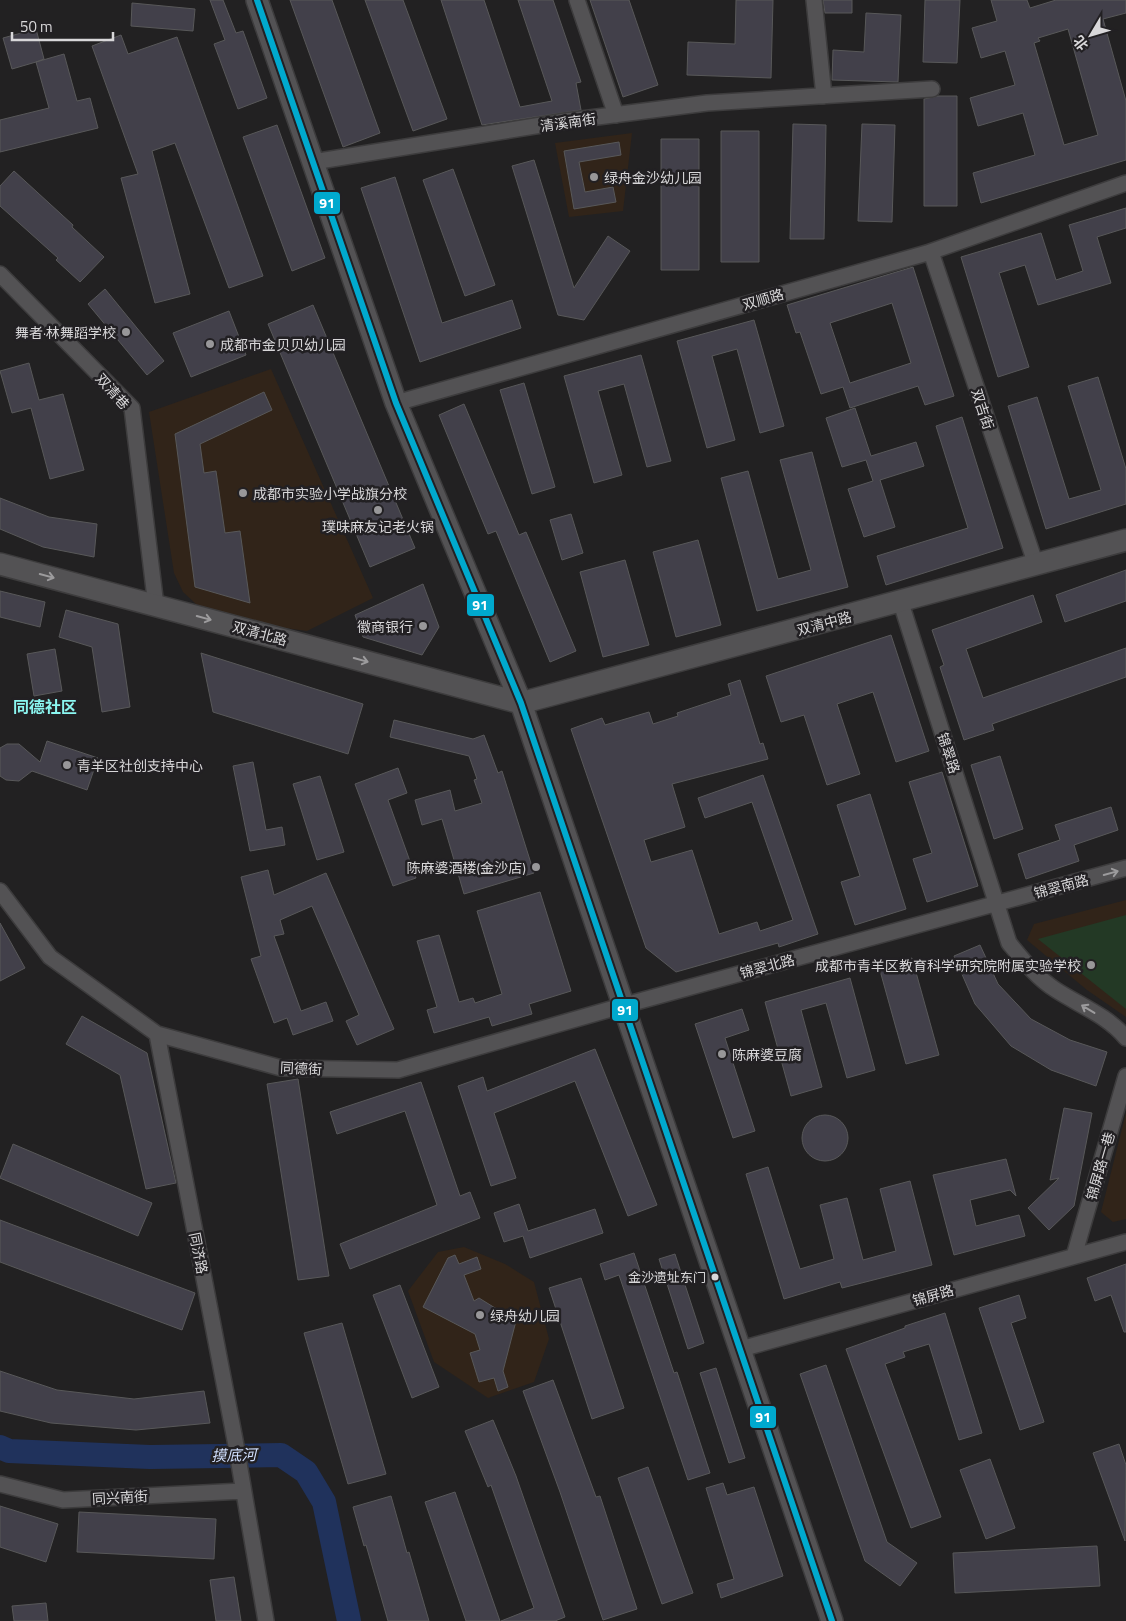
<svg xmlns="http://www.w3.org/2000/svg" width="1126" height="1621" font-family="'Titillium Web','Noto Sans SC',sans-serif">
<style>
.education{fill:#312419}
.green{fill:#233925}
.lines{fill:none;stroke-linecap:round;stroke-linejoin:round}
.river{stroke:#20325c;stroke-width:24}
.building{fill:#42404a;stroke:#585859;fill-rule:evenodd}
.street-casing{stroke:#3d3c3d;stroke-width:18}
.secondary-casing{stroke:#3d3c3d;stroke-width:24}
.street{stroke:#535254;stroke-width:15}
.secondary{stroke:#535254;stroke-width:21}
.bus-1-casing{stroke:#222023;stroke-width:10}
.bus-1{stroke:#00a9ce;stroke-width:6}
.oneway{stroke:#9c9b9d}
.poi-dot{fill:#989799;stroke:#222023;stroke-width:2}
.bus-dot{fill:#d8d7d9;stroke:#222023;stroke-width:2}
.labels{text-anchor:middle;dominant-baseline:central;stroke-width:5;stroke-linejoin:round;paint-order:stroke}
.bus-label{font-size:13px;fill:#d8d7d9;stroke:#222023;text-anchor:end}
.street-label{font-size:14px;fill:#d8d7d9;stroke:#222023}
.poi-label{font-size:14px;fill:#d8d7d9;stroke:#222023;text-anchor:start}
.water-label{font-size:15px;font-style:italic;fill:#d0dffe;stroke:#222023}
.quarter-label{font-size:16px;font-weight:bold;fill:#8bf6f0;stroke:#222023}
.line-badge{stroke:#222023;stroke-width:2}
.badge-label{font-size:14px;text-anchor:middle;font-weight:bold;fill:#fff}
</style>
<rect width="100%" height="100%" fill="#222122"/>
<path class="education" d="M632,133L623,211L569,217L555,143Z
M271,369L373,598L307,631L248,623L196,604L183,592L174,573L149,412Z
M1126,900V1017L1087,990L1027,940L1034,924Z
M1126,1113V1219L1113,1222L1101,1212Z
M464,1247L505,1264L534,1282L549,1339L534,1382L488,1398L434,1362L408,1291L438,1252Z"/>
<path class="green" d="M1126,915V1009L1038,939Z"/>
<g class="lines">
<path class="river" d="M0,1447L9,1451L150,1457L281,1455L306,1472L324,1502L349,1621"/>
</g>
<path class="building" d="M210,0H223L236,33L243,31L267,98L238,109L214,44L225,40Z
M290,0H332L380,133L343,147Z
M365,0H403L447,119L413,131Z
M441,0H484L520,107L552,101L518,0H553L581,82L576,83L581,110L482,125Z
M590,0H629L658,85L623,97Z
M736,0H773L771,78L687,75L688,42L735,44Z
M823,0H852V13H825Z
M925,0H960L957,63L923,62Z
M991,0H1027L1030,8L1056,0H1126V13L1103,19L1126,101V160L981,203L973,173L1035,155L1023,113L978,126L970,98L1015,85L1005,51L981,58L972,28L997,21ZM1068,29L1098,135L1064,145L1034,43L1040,41L1038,38Z
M132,3L195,9L193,31L131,26Z
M866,13L901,15L898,82L832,80L833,50L864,52Z
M36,29L44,59L36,62L64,54L77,101L90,98L98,128L0,152V120L49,108L36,62L12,69L3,38Z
M121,35L128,54L177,37L263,276L229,288L175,143L152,151L190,294L155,303L121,178L138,174L92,46Z
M938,96H957V206H924V99Z
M793,124L826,125L824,239H790Z
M862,124L895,125L892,222L858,221Z
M277,125L325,258L292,271L243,137Z
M721,131H759V262H721Z
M661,139H699V270H661Z
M619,142L621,155L579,162L585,192L613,187L616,202L574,209L564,151Z
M534,160L574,288L608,236L630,251L584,320L558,315L512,166Z
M453,169L495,285L465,296L423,180Z
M14,171L73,225L72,227L104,257L80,282L56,260L58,258L0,206V186Z
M395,177L442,323L512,300L521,328L420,362L361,188Z
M1126,208V228L1097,237L1111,283L1038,305L1025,265L999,273L1029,367L998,377L961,257L1041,233L1056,280L1083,271L1069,225Z
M913,267L954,396L925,405L918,386L850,408L843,387L821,394L800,332L796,333L787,305ZM892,303L911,363L850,383L830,323Z
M105,289L164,361L147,375L88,304Z
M313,305L415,548L370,567L268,324Z
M229,311L246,355L191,377L173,333Z
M754,320L784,426L760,433L737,349L712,356L735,440L707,448L677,341Z
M641,355L671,461L647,467L624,384L598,391L622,475L594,483L564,376Z
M29,363L39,400L63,394L84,470L50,479L31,408L12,413L0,371Z
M1098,377L1126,469V504L1046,529L1008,406L1037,397L1069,499L1101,490L1068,386Z
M524,383L555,487L532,494L500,390Z
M264,392L272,410L200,444L204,473L216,471L225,533L240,531L250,603L195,587L175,434Z
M464,404L519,535L526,532L576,651L550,662L496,531L488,534L439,415Z
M855,408L871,456L916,442L924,466L880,480L895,527L864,537L848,489L873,481L866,460L842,467L826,418Z
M962,417L1003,548L886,585L877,556L968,528L936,426Z
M812,452L848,587L757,611L721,478L748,471L778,579L811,570L780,460Z
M0,498L49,517L97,524L94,557L43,547L0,529Z
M571,514L583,553L562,560L550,520Z
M698,540L721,625L676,637L653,552Z
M625,560L649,645L603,657L580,572Z
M1126,570V601L1065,622L1056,595Z
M423,584L439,627L422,655L363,637L355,615Z
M0,591L45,602L40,627L0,617Z
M1033,595L1042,622L966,649L983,698L1126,648V677L992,724L994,730L964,740L940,667L944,665L932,630Z
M66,610L118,624L130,707L102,712L92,647L59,637Z
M891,635L929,751L896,762L873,692L837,704L860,774L827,785L804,715L781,722L766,676Z
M55,649L62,691L34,696L27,654Z
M201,653L363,704L348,754L213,712Z
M740,680L760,744L763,743L768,759L672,784L685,827L644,840L651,862L692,850L719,934L757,922L760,931L793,920L752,802L705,818L698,798L763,775L818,934L779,947L778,943L676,972L646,948L571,729L602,718L605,725L649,712L653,724L678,716L677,713L731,695L728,684Z
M394,720L473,739L484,735L498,773L502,771L534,873L464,894L442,819L422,825L415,800L450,790L455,811L482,803L474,780L477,779L469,756L390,737Z
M47,741L98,758L87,790L32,771L19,781L6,780L0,776V748L7,744H19L40,762Z
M1000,756L1023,829L994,839L971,765Z
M253,762L266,830L282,827L285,845L250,851L233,766Z
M398,768L407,793L388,800L416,878L393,886L355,784Z
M942,772L978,886L927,902L913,859L932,853L909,782Z
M320,776L344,852L317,860L293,784Z
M870,794L906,909L855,925L841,882L860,876L837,805Z
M1111,807L1118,830L1074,845L1079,861L1026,879L1018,854L1060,840L1055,825Z
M268,870L274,895L326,873L394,1029L357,1045L346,1021L359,1015L312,906L280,920L284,934L274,936L301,1011L326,1002L333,1021L293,1035L287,1018L274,1023L251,959L261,956L241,877Z
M540,892L571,991L529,1004L532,1014L492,1026L489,1017L434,1033L427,1010L437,1007L417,941L439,935L459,1002L473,998L475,1003L502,994L477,911Z
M0,923L25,968L0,981Z
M980,945L998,984L1031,1019L1070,1040L1107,1052L1096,1086L1051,1070L1011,1046L975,1004L954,956Z
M912,958L939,1055L906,1064L879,967Z
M850,978L875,1070L847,1078L826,1003L801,1010L822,1087L791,1096L765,1002Z
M742,1009L749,1030L725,1038L755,1131L733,1138L695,1024Z
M82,1016L147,1053L176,1183L146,1189L120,1075L66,1044Z
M595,1049L657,1205L628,1216L575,1081L494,1113L516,1178L491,1186L458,1086L483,1077L487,1091Z
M298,1079L329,1276L298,1280L267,1084Z
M421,1082L460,1196L470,1192L480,1218L350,1269L340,1244L437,1205L405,1111L337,1134L330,1112Z
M1064,1108L1092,1113L1074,1206L1049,1230L1028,1208L1059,1178L1050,1180Z
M802 1138a23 23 0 1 1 46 0a23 23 0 1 1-46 0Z
M13,1144L152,1203L138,1236L0,1178Z
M1006,1159L1016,1196L1010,1190L970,1200L976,1226L1019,1215L1025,1236L954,1255L933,1175Z
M768,1167L800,1269L834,1259L820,1205L847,1198L863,1260L896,1251L880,1189L910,1181L932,1265L842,1288L840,1282L784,1299L746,1174Z
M519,1204L528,1231L595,1209L603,1233L530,1258L523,1236L504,1242L494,1213Z
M0,1220L195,1293L182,1330L0,1262Z
M634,1253L674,1373L677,1372L710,1473L688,1480L619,1275L605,1280L600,1264Z
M675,1254L704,1343L688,1349L659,1259Z
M455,1255L459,1264L477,1257L481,1269L464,1275L474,1301L479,1298L516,1321L503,1371L508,1387L498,1391L494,1378L479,1382L470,1353L480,1350L475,1334L423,1307L448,1258Z
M1126,1264V1332H1124L1111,1295L1095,1301L1087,1278Z
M581,1278L624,1408L592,1419L549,1288Z
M400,1285L439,1387L412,1398L373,1295Z
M1019,1295L1026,1318L1011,1323L1044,1422L1020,1430L979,1308Z
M945,1313L982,1433L959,1440L929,1344L903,1352L905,1357L885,1364L941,1517L911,1528L846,1349L905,1328V1326Z
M342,1323L386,1474L348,1484L304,1333Z
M826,1365L887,1542L917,1563L900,1586L865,1561L800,1374Z
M716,1368L745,1458L729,1463L700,1373Z
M0,1371L57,1390L134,1399L204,1391L210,1423L136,1430L51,1423L0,1411Z
M553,1380L596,1497L600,1496L637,1609L603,1620L560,1492L523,1391Z
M493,1420L516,1476L565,1617L555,1621H501L534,1608L491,1485L488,1487L465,1431Z
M1119,1444L1126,1465L1125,1541L1093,1453Z
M990,1459L1015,1528L986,1539L960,1470Z
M648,1467L693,1593L662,1604L618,1478Z
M723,1483L727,1495L754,1487L783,1576L721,1598L717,1584L734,1579L706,1488Z
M455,1492L500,1621H466L425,1502Z
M391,1496L407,1553L409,1552L429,1621H388L366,1545L364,1546L353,1507Z
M0,1506L58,1524L46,1562L0,1547Z
M79,1512L216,1519L214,1559L77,1552Z
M1097,1546L1100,1586L955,1593L953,1553Z
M234,1577L241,1621H216L210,1580Z
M46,1603L48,1621H14L12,1606Z"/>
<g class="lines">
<defs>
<path id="street" d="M577,0L616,115
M814,0L824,96
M313,162L566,121L707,103L932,89
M931,252L1036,565
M0,274L132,408L156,606
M396,403L927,253L1126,183
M901,603L1009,943C1023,960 1037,978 1056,990C1079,1005 1108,1016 1126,1038
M0,891L50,957L157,1034L281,1068L398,1070L625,1005L1126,868
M157,1034L235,1440L266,1621
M1074,1256L1126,1076
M741,1349L1126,1242
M0,1484L63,1500L243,1491"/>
<path id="secondary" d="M257,0L396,403L521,703L832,1621
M0,564L521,703L1126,540"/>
</defs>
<use href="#street" class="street-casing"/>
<use href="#secondary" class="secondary-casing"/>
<use href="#street" class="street"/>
<use href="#secondary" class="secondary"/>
<defs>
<path id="bus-1" d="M257,0L396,403L521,703L832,1621"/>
</defs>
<use href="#bus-1" class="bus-1-casing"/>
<use href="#bus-1" class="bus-1"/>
</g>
<defs><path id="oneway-shaft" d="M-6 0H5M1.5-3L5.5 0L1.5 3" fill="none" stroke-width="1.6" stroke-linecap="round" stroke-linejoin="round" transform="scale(1.25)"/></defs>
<g class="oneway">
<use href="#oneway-shaft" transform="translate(47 576) rotate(15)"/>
<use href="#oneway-shaft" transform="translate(204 618) rotate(15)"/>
<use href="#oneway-shaft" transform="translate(361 660) rotate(15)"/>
<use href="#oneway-shaft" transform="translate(1111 873) rotate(-15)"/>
<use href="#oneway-shaft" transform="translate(1088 1009) rotate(-149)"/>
</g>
<g class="poi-dot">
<circle cx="594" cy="177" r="5"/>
<circle cx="126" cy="332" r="5"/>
<circle cx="210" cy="344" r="5"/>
<circle cx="243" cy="493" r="5"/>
<circle cx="378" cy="510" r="5"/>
<circle cx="423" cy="626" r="5"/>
<circle cx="67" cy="765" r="5"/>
<circle cx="536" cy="867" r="5"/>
<circle cx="1091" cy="965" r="5"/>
<circle cx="722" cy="1054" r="5"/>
<circle cx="480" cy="1315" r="5"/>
</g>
<circle class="bus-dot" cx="715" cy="1277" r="4.5"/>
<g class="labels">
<g class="bus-label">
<text x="706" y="1277">金沙遗址东门</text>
</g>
<g class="street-label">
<text transform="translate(568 122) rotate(-8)">清溪南街</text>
<text transform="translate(763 299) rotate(-16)">双顺路</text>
<text transform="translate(113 391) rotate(48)">双清巷</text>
<text transform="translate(983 409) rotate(72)">双吉街</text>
<text transform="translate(824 623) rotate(-15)">双清中路</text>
<text transform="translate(260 633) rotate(15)">双清北路</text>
<text transform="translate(949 753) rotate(72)">锦翠路</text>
<text transform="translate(1061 886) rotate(-15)">锦翠南路</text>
<text transform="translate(767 966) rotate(-15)">锦翠北路</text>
<text transform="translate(301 1068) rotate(3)">同德街</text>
<text transform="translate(1100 1166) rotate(-74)">锦屏路一巷</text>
<text transform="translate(199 1253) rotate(79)">同济路</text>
<text transform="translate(933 1295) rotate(-16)">锦屏路</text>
<text transform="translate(120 1497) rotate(-3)">同兴南街</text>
</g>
<g class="poi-label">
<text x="604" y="177">绿舟金沙幼儿园</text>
<text x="116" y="332" text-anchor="end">舞者·林舞蹈学校</text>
<text x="220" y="344">成都市金贝贝幼儿园</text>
<text x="253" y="493">成都市实验小学战旗分校</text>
<text x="378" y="526" text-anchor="middle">璞味麻友记老火锅</text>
<text x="413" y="626" text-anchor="end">徽商银行</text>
<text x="77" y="765">青羊区社创支持中心</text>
<text x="526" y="867" text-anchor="end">陈麻婆酒楼(金沙店)</text>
<text x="1081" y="965" text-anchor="end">成都市青羊区教育科学研究院附属实验学校</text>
<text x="732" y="1054">陈麻婆豆腐</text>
<text x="490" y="1315">绿舟幼儿园</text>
</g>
<g class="water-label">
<text transform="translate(234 1455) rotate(-1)">摸底河</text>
</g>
<g class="quarter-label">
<text x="45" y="707">同德社区</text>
</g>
</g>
<g class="line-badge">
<rect x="313" y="191" width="28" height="24" rx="5" fill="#00a9ce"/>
<rect x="466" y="593" width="29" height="24" rx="5" fill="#00a9ce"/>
<rect x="611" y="998" width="28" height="24" rx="5" fill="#00a9ce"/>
<rect x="749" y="1405" width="28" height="24" rx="5" fill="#00a9ce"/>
</g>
<g class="badge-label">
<text x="327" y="208">91</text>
<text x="480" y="610">91</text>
<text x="625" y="1015">91</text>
<text x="763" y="1422">91</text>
</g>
<g transform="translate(1091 35) rotate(232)" stroke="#222023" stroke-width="4" paint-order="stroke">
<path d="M0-4L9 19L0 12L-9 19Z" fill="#d8d7d9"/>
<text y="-8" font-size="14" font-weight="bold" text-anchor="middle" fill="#d8d7d9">北</text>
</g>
<path d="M12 32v8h101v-8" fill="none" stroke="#d8d7d9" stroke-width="2.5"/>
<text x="20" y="32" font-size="15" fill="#d8d7d9" stroke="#222023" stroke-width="4" paint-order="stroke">50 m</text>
</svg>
